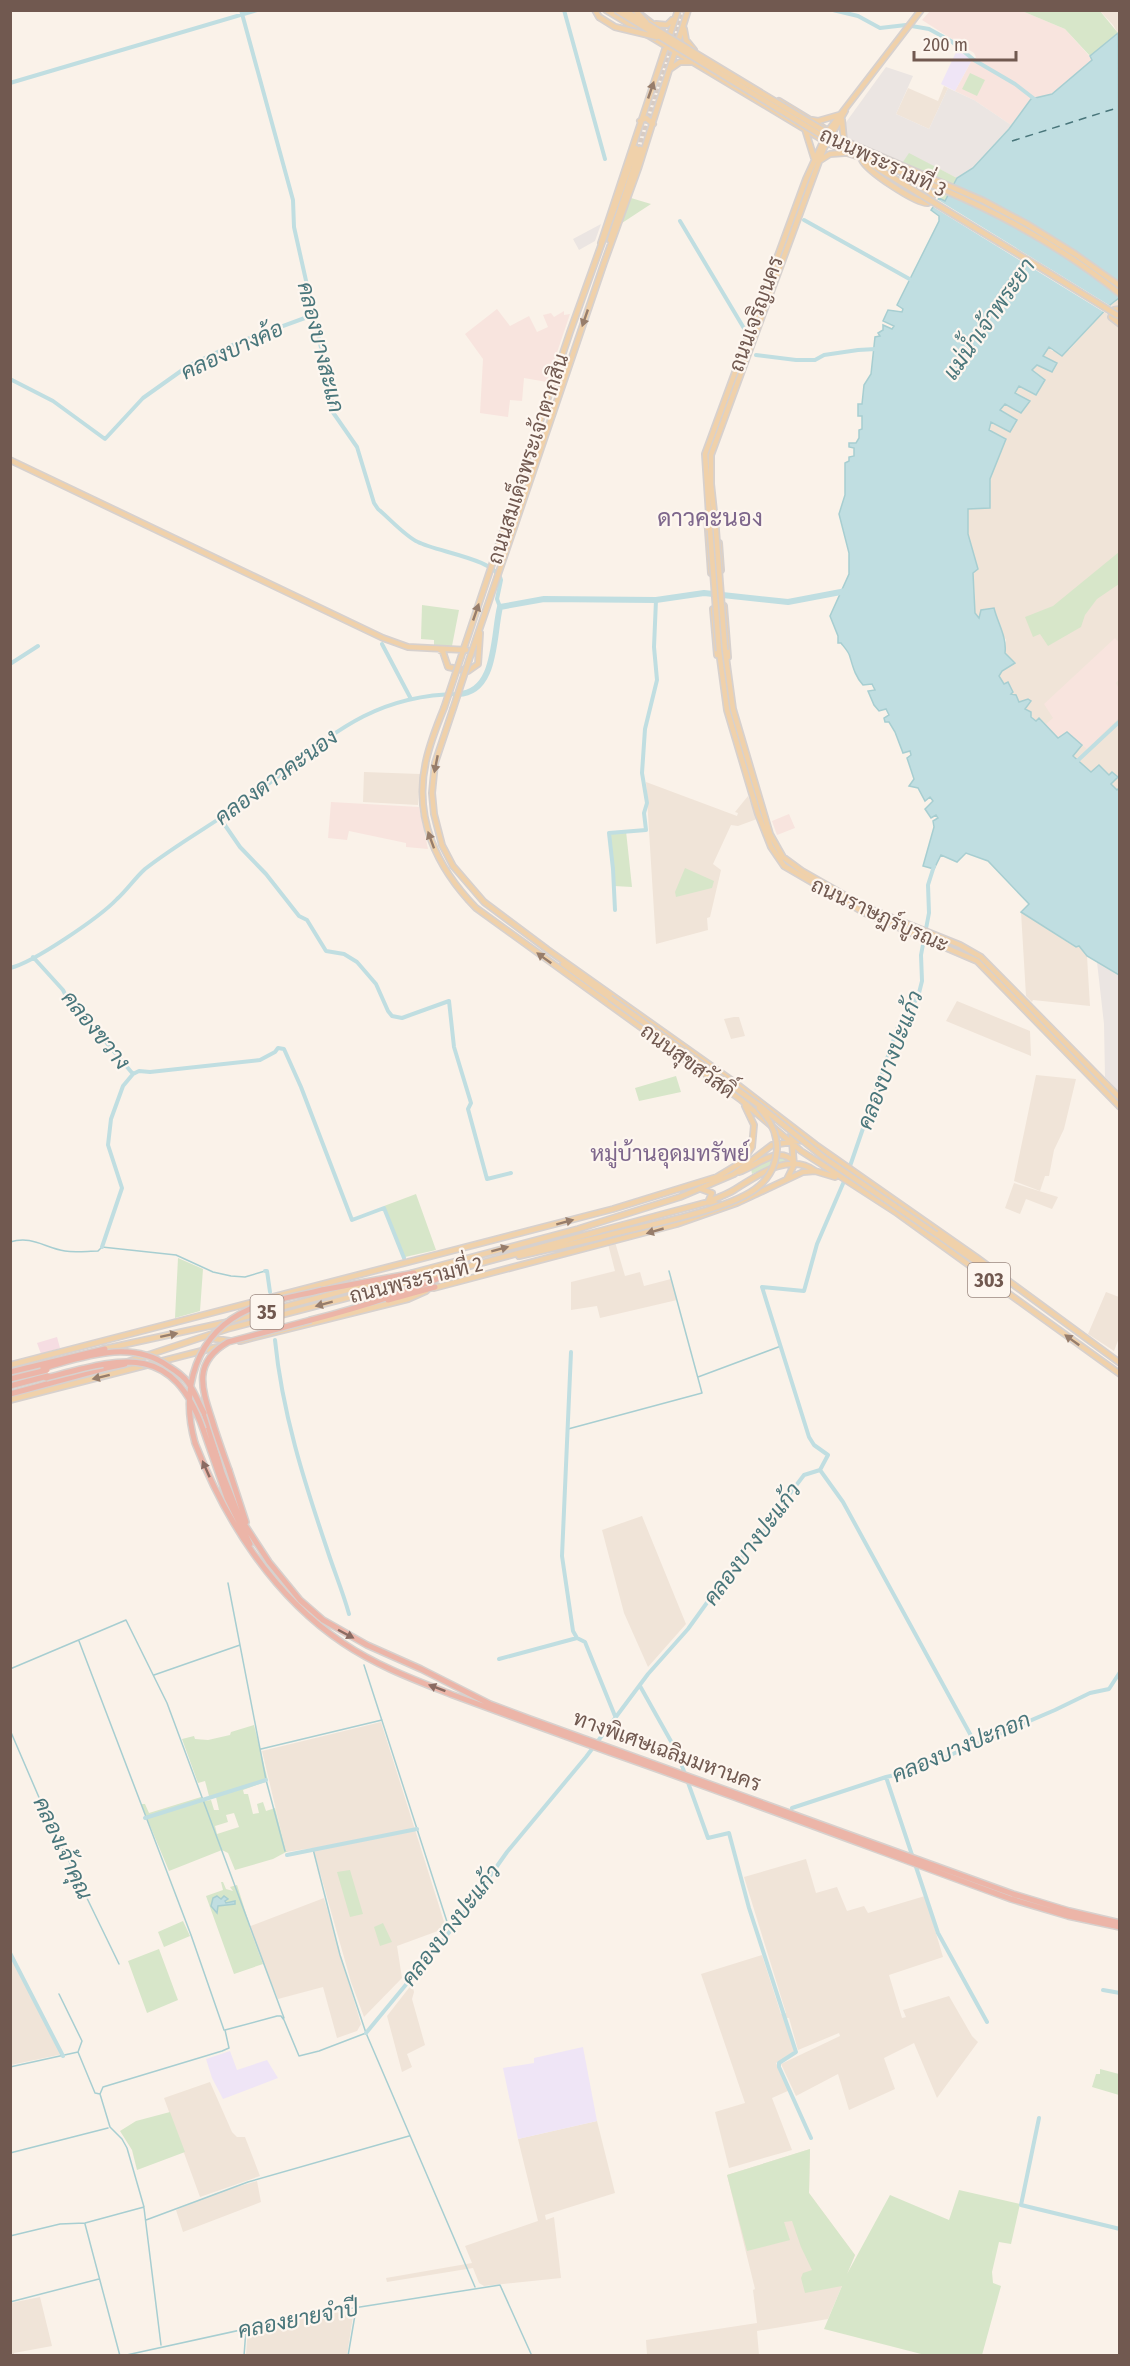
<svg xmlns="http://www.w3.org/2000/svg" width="1130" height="2366" font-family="'Fira Sans Condensed',Sarabun,sans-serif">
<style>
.residential{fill:#f0e4d8}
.commercial{fill:#f8e4de}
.industrial{fill:#ebe5e2}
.education{fill:#efe5f6}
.medical{fill:#f6dde2}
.green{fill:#d7e6c9;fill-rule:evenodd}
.water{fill:#c0dee1;stroke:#a7ced1;stroke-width:1.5}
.pier{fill:#faf2e9}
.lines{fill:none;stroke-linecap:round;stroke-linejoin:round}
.stream{stroke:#a7ced1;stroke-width:1.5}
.canal{stroke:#c0dee1;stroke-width:4}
.river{stroke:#c0dee1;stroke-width:6}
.ferry{stroke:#49767b;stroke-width:1.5;stroke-dasharray:8 6;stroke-linecap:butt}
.major-tunnel{stroke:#d8ccc3;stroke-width:4.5;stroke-dasharray:4.5 2;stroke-linecap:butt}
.major-casing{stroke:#d7d1ce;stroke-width:8}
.highway-casing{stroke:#d7d1ce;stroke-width:8}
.major{stroke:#f0d1aa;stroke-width:4.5}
.highway{stroke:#ecb5a8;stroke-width:5}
.major-bridge-casing{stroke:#d7d1ce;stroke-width:8;stroke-linecap:butt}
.highway-bridge-casing{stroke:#d7d1ce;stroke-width:8;stroke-linecap:butt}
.major-bridge{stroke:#f0d1aa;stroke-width:4.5}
.highway-bridge{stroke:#ecb5a8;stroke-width:5}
.oneway{fill:#977d6b}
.oneway2{fill:#8a6b62}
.labels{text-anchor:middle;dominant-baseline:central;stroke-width:4.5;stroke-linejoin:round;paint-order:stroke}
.shield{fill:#fdf6ef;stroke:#9b8880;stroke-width:1.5}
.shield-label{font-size:20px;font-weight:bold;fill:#715950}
.street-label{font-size:21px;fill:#715950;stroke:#fdf6ef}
.water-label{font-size:22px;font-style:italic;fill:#49767b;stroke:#fdf6ef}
.neighbourhood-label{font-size:22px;fill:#7e678c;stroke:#fdf6ef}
.quarter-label{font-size:24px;fill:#7e678c;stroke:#fdf6ef}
</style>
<rect width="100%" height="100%" fill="#faf2e9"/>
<path class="residential" d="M1100,11H1119V35L1113,25Z
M944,86L948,88L929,129L896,114L908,88L938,101Z
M1119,298V790H1108L1107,774L1099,765L1091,772L1073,755L1081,744L1058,738L1039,718L1036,721L1025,709L1031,702H1019L1011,694L1007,682L1004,684L998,675L1002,671L1006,640L999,628L994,609L979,618L975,613L974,582L968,534V508H990V479L1006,439L989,430L991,422L1010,432L1000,410L1005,404L1022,413L1014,393L1019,386L1036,395L1031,370L1037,365L1057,364L1042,356L1049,347L1052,351L1069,350L1110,305Z
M364,772L420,774L418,805L363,802Z
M646,782L737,816L738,813L735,812L748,796L757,819L738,826L731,825L713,864L721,870L710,917L707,918L708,930L656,944Z
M1021,912L1075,947L1079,946L1087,956L1090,1006L1033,1000L1032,1002L1026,996Z
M957,1001L1030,1031L1031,1056L946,1021Z
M734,1017H739L745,1036L731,1039L724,1019Z
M1036,1075L1076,1079L1064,1129L1054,1150L1049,1176H1045L1040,1191L1014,1181Z
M1014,1183L1058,1197L1052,1209L1026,1199L1020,1214L1005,1208Z
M615,1242L625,1276L640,1272L644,1286L671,1279L677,1300L600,1318L597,1306L571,1310V1282L615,1271L608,1244Z
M1106,1292L1119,1297V1338L1114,1351L1088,1334Z
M642,1516L686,1624L648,1667L624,1613L602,1530Z
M381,1722L446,1928L397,1946L402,1978L364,2017L351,1982L313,1848L286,1852L262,1751Z
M806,1859L816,1893L837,1887L847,1911L864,1906L868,1913L925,1896L943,1957L889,1975L902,2018L906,2017L903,2010L949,1996L972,2036L978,2042L937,2098L914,2043L884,2058L895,2089L849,2110L838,2074L796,2096L781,2064L840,2036L839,2033L798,2050L789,2018H785L796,2052L776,2063L790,2090L772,2098L792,2150L729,2168L715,2112L745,2103L701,1974L762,1955L781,2014L786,2013L744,1877Z
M324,1898L361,2024L357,2031L337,2038L323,1987L278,1999L248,1927Z
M11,1951L25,1980L63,2054L11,2065Z
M412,1984L414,1992L412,1999L425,2045L407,2054L412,2067L402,2072L387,2016Z
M210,2082L232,2132L237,2137H245L260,2176L200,2197L164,2098Z
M597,2121L615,2193L545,2215L546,2220L554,2217L561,2278L484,2286L479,2283L473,2268L387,2282L386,2278L472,2263L465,2246L538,2221L518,2139Z
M810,2149L809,2193L855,2255L828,2319L757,2331L759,2355H647L646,2340L757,2323L753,2290L755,2289L727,2175Z
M257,2181L261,2202L183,2232L176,2210L216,2193Z
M40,2297L52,2346L14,2353V2355H11V2303Z
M354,2310L347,2355H246L248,2326Z"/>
<path class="commercial" d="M930,11H1022L1065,29L1093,60L1052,94L1031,99L1011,125L974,100L955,91L972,60H974L976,57L974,53L922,20Z
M497,309L510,326L529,316L537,332L548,327L543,315L551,313L554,317L564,311V315L570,314L547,382L524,378L522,401L510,400L508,417L480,413L483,359L465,334Z
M1115,638L1119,643V679L1116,683L1119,689L1118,706L1119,718L1087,749L1067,732L1058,738L1046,724L1053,718L1044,704Z
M331,802L419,807L428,849L406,847V843L349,831L347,840L328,838Z
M789,814L795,828L777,835L772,821Z"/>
<path class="industrial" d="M886,67L913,76L896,114L929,129L948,88L974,100L1011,125L1009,129L973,168L957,178L909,154L901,165L855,146L847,138L844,125Z
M601,224L595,241L579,250L573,239Z
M1097,962L1119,975V1092L1105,1077L1104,1024Z"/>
<path class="education" d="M957,50L972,60L955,91L941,84Z
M583,2047L597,2121L518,2139L503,2068L534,2063V2058Z
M230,2051L237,2070L267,2060L278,2078L223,2099L212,2078L206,2059Z"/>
<path class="medical" d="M57,1337L60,1348L41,1354L37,1343Z"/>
<path class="green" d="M1022,11H1100L1118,33L1090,56L1065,29Z
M970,73L985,80L977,96L962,89Z
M909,153L957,178L945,202L898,169Z
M631,198L651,204L622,223Z
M1119,552V584L1097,599L1085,615L1081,627L1048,646L1040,634L1033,637L1025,617L1053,606Z
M422,605L459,610L452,646H434V640L421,639Z
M626,831L632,887L614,886L609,833Z
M685,868L714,881L712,888L676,897L675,892Z
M676,1076L681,1092L639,1101L635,1088Z
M778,1156L787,1159L789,1162L771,1166L752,1174L751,1169Z
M416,1194L436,1250L405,1257L384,1206Z
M178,1258L203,1269L200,1311L175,1318Z
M254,1725L268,1781L243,1790L244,1794H248L253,1814L259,1813L257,1804L263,1802L266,1811L275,1808L286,1851H288L273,1859L235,1870L228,1853L222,1850L169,1871L141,1804H145L149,1813L201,1797L205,1801L211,1800L214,1810H219L216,1797L209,1796L205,1781L198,1783L182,1739L194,1736L195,1739L208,1740L230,1735L231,1732ZM234,1813L239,1827L217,1834L215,1826L228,1822L226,1815Z
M350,1870L363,1914L350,1917L337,1872Z
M221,1882H223L226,1889L233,1891L230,1887L237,1885L250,1926L249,1927L263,1964L234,1974L206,1896L223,1890Z
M183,1921L190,1936L164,1947L158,1932Z
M383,1923L392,1942L380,1946L374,1927Z
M159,1949L178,2000L147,2013L128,1961Z
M1100,2069L1119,2074V2095L1092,2087L1096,2074H1100Z
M170,2112L185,2152L137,2170L132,2150L120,2131L136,2121Z
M810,2149L809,2193L855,2255L847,2274L890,2195L949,2220L959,2190L1020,2204L1011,2244L999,2242L992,2272L993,2283L1001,2286L982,2355H925L824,2329L842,2286L805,2293L801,2278L803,2273L812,2270L801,2247L792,2221L784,2222L790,2240L747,2251L727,2175Z"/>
<path class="water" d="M1118,33L1119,298L1110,305L1062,356L1049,347L1043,356L1057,363L1052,372L1037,365L1032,370L1045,380L1036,395L1019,386L1015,393L1030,401L1021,413L1005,404L1000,410L1017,420L1010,432L991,422L989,430L1006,439L990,479V508L968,509V534L978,569L973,573L975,613L979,618L981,610L994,608C998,624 1007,637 1005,653L1015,663L1002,671L999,676L1004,684L1008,682L1013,692L1011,694L1016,695L1019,702L1028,699L1031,701L1025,709L1031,712V717L1036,721L1039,718L1058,738L1067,732L1082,745L1073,756L1091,772L1099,765L1109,775L1112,772L1118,777L1111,784L1117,790L1120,787L1119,975L1087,956L1079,946L1076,947L1021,912L1029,904L988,861L966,853L957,862L941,855L934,869L923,866L934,827L933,821L938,818L936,815L931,818L925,809L933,801L930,797L925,801L918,788L909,786L914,779L907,758L911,755L910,751L903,753L895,732L889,722H885L884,718L889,715L886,709L879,711L874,705L868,691L875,690L872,684L863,685C855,676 853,667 850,657C849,652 844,647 841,643H838V636L830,616L849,574V553L839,514L845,495V463L849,461V457L854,456V448L849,447V443H856L859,438V430L862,429V416H858V404H862L864,385L871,374L875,337L880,336L878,333L883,330V325L892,329L894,326L883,321L888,310L902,312L903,309L897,305L939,221V216L931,210L939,198L945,201L957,178L973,168L1009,129L1031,99L1052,94L1092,60L1090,56Z
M217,1896L221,1899L224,1896L228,1899L225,1901L226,1903L235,1901V1904L218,1906L217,1913L211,1906L213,1898Z"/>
<path class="pier" d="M950,184L988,201L1119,284V297L1072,262L1023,232L982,210L945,194Z
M935,198L1112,307L1107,314L930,205Z"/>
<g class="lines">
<path class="stream" d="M10,1242C32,1235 45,1248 65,1251C75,1253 88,1251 98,1251L102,1247L176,1255L213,1272L231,1276L245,1277L265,1271
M698,1377L781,1346
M568,1429L702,1393L669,1271
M228,1583L266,1780L285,1851
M79,1641L191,1935L224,2030
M364,1665L450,1931
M10,1669L126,1620L167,1703L284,2018
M154,1675L240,1645
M10,1730L47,1816L119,1964
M261,1749L382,1720
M313,1849L340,1955L366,2033L475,2287
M59,1994L82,2041L78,2052
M10,2067L78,2052L95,2093L100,2094
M10,2153L108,2128
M144,2208L161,2345
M146,2220L248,2182L409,2136
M85,2224L120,2356
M10,2236L60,2224L85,2223L144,2207L127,2148L122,2139L110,2127L100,2094L103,2087L222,2051L229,2048L225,2030L277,2016H281L284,2020L299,2056L319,2051L366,2033
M10,2302L99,2279
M122,2356L309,2315L500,2285L532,2356
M244,2356L246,2329
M348,2356L356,2309"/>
<path class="canal" d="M241,10L293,200L294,227L326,370L325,380L332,391V411L357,447L374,503L378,509C389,518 406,537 418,542C437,552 496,559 501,580L497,599L500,607
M564,10L605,159
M833,10L858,16L880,28L906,25L929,29L951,41L974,60L1015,84L1037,101
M10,83L257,10
M804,220L913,281
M680,221L745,330
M756,355L796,360H815L824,355L858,350L876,349
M10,379L53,401L105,439L143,398L188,366L239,342L313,315
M382,644L411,699
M10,664L38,646
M1074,764L1120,721
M220,818L240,847L266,874L299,916L307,920L326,951L344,954L357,962L376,984L388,1011L392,1016L402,1018L449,1001L454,1047L471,1103L468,1109L487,1179L511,1173
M615,910L613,869L609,833L646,830L644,813L647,803L642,773L645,729L657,680L654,647L656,600
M33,957L63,990L72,1008L99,1034L133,1074L123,1086L111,1119L108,1145L122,1188L102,1247
M10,968C33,963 100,917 117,899C127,890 135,878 145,869C178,843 217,822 251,797C321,746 363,695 458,694
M133,1074L139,1071L150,1072L260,1060L275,1052L278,1048L284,1049L301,1087L352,1220L384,1208L404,1258
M849,1169L899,1024L918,997L922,981L921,955L929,913L928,885L934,866
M265,1271H267L270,1292
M275,1340C282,1412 304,1481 327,1549C334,1571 343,1592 349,1614
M571,1352L562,1556L573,1631L577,1638L585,1642L615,1716
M820,1470L843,1502L975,1743
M499,1659L577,1638
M640,1686L677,1752L708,1838L729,1833L749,1908L796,2052L779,2063V2067L811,2138
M886,1777L938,1933L987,2022
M792,1808L886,1777L913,1771L1055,1710L1090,1693L1109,1689L1120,1672
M145,1818L266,1780
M287,1855L417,1829
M10,1953L63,2056
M1103,1990L1120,1993
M366,2033L456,1924L507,1852L586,1757L648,1674L688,1629L719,1586L739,1564L748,1545L769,1526L785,1500L804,1475L820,1470L828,1455L814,1445L809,1437L762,1287L804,1291L817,1244L845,1179
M1039,2118L1021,2205L1120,2229"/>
<path class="river" d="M458,694C497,693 493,635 500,607L544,599L656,600L704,593L788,602L846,591"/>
<path class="ferry" d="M1012,141L1120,107"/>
<path class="major-tunnel" d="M636,148L682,10
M640,149L682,22"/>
<defs>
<path id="major" d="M595,10L599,17
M606,10L823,140L847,153L860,157L923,196
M630,10L638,16
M641,15L663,32
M656,24L667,25L672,20
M684,29L686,40L694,50
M670,69L680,62H692
M779,101L830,132
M812,120L818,121L839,115
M842,120L844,141
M640,121L646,118L653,124
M805,129L814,158
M842,141L856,153
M855,150L893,167
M862,160C867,171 916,204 928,203L932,197L931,193L903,174
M819,161L830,154L844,153
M610,240L640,149
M601,243L678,10
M1000,243L1036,265
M1120,309L1114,310L1111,317L1120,324
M10,460L383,638L408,647L466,650
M707,516L711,573L721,570L719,543
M710,530L705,454L806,179L828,131L921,10
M716,530L711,484V455L824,148L845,111
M440,650L443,652L448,667L468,671L478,664L480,633
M725,650L733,709L770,834L783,857L802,871L865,907L960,945L981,957L1120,1098
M719,651L727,710L758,814L771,847L784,866L865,913L977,961L1120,1107
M717,655L713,609L724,606L728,657
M461,657L570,332L636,148
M469,660L604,263L638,169L688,10
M444,708C437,725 430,743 426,761C413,818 437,868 476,908L740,1099L801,1151L897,1213L1120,1374
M453,709L435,763L432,793L434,814L442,845L453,866L484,902L548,950L734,1082L816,1145L976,1257L1120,1363
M563,964L610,998
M739,1172C757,1166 778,1144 794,1162
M787,1179L794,1165L791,1130
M701,1189L712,1193L708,1202L722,1205
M936,1234L1008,1284
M519,1256L601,1237
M459,1269L708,1202C716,1198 726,1195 734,1190C755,1177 789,1151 815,1171
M412,1273L578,1229L680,1197L734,1174L772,1145L804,1140
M434,1288L677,1224L737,1203L803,1172L815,1171L835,1177
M209,1338L230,1341
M240,1341L408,1299L426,1291
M104,1349L223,1323L381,1281
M127,1362L227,1329L451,1271
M10,1365L613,1209L717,1177L742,1162L752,1147L754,1125L745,1106
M10,1400L221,1346"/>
<path id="highway" d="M322,1290L414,1273
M388,1300L435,1287
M311,1320C362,1307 415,1290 462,1268
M10,1394L106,1368
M204,1413L222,1473L239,1516L269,1562L300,1600L323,1620L367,1645L421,1669L490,1704L530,1719L1013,1894L1069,1911L1120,1923
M203,1429L227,1498L250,1544
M195,1443C225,1520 273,1596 343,1643C377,1666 415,1680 453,1695C505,1714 556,1733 609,1752C743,1799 877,1850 1011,1899L1068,1916L1120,1927
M229,1470L246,1522"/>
</defs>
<use href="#major" class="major-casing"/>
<use href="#highway" class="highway-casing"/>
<use href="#major" class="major"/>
<use href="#highway" class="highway"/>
<defs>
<path id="major-bridge" d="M616,10L829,140C866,159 904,173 942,189C1005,216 1067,251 1120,294
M624,10L831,135L984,201L1027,224L1075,254L1120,286
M635,10L646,22
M599,17L615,27L657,37
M923,196L1000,243
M1036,265L1117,315
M710,530L719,651
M716,530L725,650
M444,708L461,657
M453,709L469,660
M610,998L760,1106L823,1157L936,1234
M601,1237C638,1227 733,1210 759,1186C770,1177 776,1163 777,1149C777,1134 770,1119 759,1108"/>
<path id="highway-bridge" d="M43,1368C84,1357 130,1339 168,1366C176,1371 184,1376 189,1384C195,1393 199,1404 204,1413
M106,1368L125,1364
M10,1372L105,1349
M46,1378C120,1359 171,1340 203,1429
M10,1379L47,1370
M10,1386L48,1376
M195,1443C180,1389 195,1333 250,1309C272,1299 298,1296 322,1290
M229,1470C223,1453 217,1437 212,1420C201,1387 193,1362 228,1342L311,1320"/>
</defs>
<use href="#major-bridge" class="major-bridge-casing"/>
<use href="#highway-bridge" class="highway-bridge-casing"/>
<use href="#major-bridge" class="major-bridge"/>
<use href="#highway-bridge" class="highway-bridge"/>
</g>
<defs><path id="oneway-solid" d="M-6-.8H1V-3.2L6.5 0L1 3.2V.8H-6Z" transform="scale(1.5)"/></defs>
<g class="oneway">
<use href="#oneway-solid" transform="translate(651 90) rotate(-71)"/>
<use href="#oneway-solid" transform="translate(585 318) rotate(109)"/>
<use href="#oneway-solid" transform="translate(476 612) rotate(-71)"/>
<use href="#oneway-solid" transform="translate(436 764) rotate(101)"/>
<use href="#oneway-solid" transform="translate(431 840) rotate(-110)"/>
<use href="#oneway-solid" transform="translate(544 958) rotate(-144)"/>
<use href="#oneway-solid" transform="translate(565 1222) rotate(-15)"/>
<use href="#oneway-solid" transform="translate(655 1231) rotate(164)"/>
<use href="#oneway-solid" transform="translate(500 1249) rotate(-15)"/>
<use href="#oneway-solid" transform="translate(324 1304) rotate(165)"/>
<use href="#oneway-solid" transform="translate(169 1335) rotate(-12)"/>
<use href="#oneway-solid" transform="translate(1072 1340) rotate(-144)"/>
<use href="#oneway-solid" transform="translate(101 1377) rotate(166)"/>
</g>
<g class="oneway2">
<use href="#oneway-solid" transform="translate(206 1469) rotate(-114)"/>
<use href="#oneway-solid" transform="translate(346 1634) rotate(28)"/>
<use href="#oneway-solid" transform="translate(437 1688) rotate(-159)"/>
</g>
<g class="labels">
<g class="shield">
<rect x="968" y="1263" width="42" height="34" rx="4.5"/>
<rect x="250.5" y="1295" width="33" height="34" rx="4.5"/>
</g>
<g class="shield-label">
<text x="989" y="1280">303</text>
<text x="267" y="1312">35</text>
</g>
<g class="street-label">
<text transform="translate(883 162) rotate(25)">ถนนพระรามที่ 3</text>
<text transform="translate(756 314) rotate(-70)">ถนนเจริญนคร</text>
<text transform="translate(528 459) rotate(-72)">ถนนสมเด็จพระเจ้าตากสิน</text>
<text transform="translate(880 915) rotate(25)">ถนนราษฎร์บูรณะ</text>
<text transform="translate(688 1061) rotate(36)">ถนนสุขสวัสดิ์</text>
<text transform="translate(416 1280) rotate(-14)">ถนนพระรามที่ 2</text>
<text transform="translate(667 1751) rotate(20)">ทางพิเศษเฉลิมมหานคร</text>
</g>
<g class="water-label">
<text transform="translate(989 319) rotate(-55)">แม่น้ำเจ้าพระยา</text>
<text transform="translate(321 347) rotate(76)">คลองบางสะแก</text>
<text transform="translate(232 350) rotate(-25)">คลองบางค้อ</text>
<text transform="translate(276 777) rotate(-36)">คลองดาวคะนอง</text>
<text transform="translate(96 1030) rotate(51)">คลองขวาง</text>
<text transform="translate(890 1060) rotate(-69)">คลองบางปะแก้ว</text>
<text transform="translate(752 1544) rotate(-53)">คลองบางปะแก้ว</text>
<text transform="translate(961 1747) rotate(-23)">คลองบางปะกอก</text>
<text transform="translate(63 1848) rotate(65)">คลองเจ้าคุณ</text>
<text transform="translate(451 1925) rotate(-52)">คลองบางปะแก้ว</text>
<text transform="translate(298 2319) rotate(-11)">คลองยายจำปี</text>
</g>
<g class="neighbourhood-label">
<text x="670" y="1153">หมู่บ้านอุดมทรัพย์</text>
</g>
<g class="quarter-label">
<text x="710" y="518">ดาวคะนอง</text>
</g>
</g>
<rect width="1130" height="2366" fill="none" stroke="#715950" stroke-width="24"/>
<path d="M914 51v9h102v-9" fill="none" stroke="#715950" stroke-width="3"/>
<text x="923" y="51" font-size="18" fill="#715950" stroke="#fdf6ef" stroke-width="4.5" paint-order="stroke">200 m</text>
</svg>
